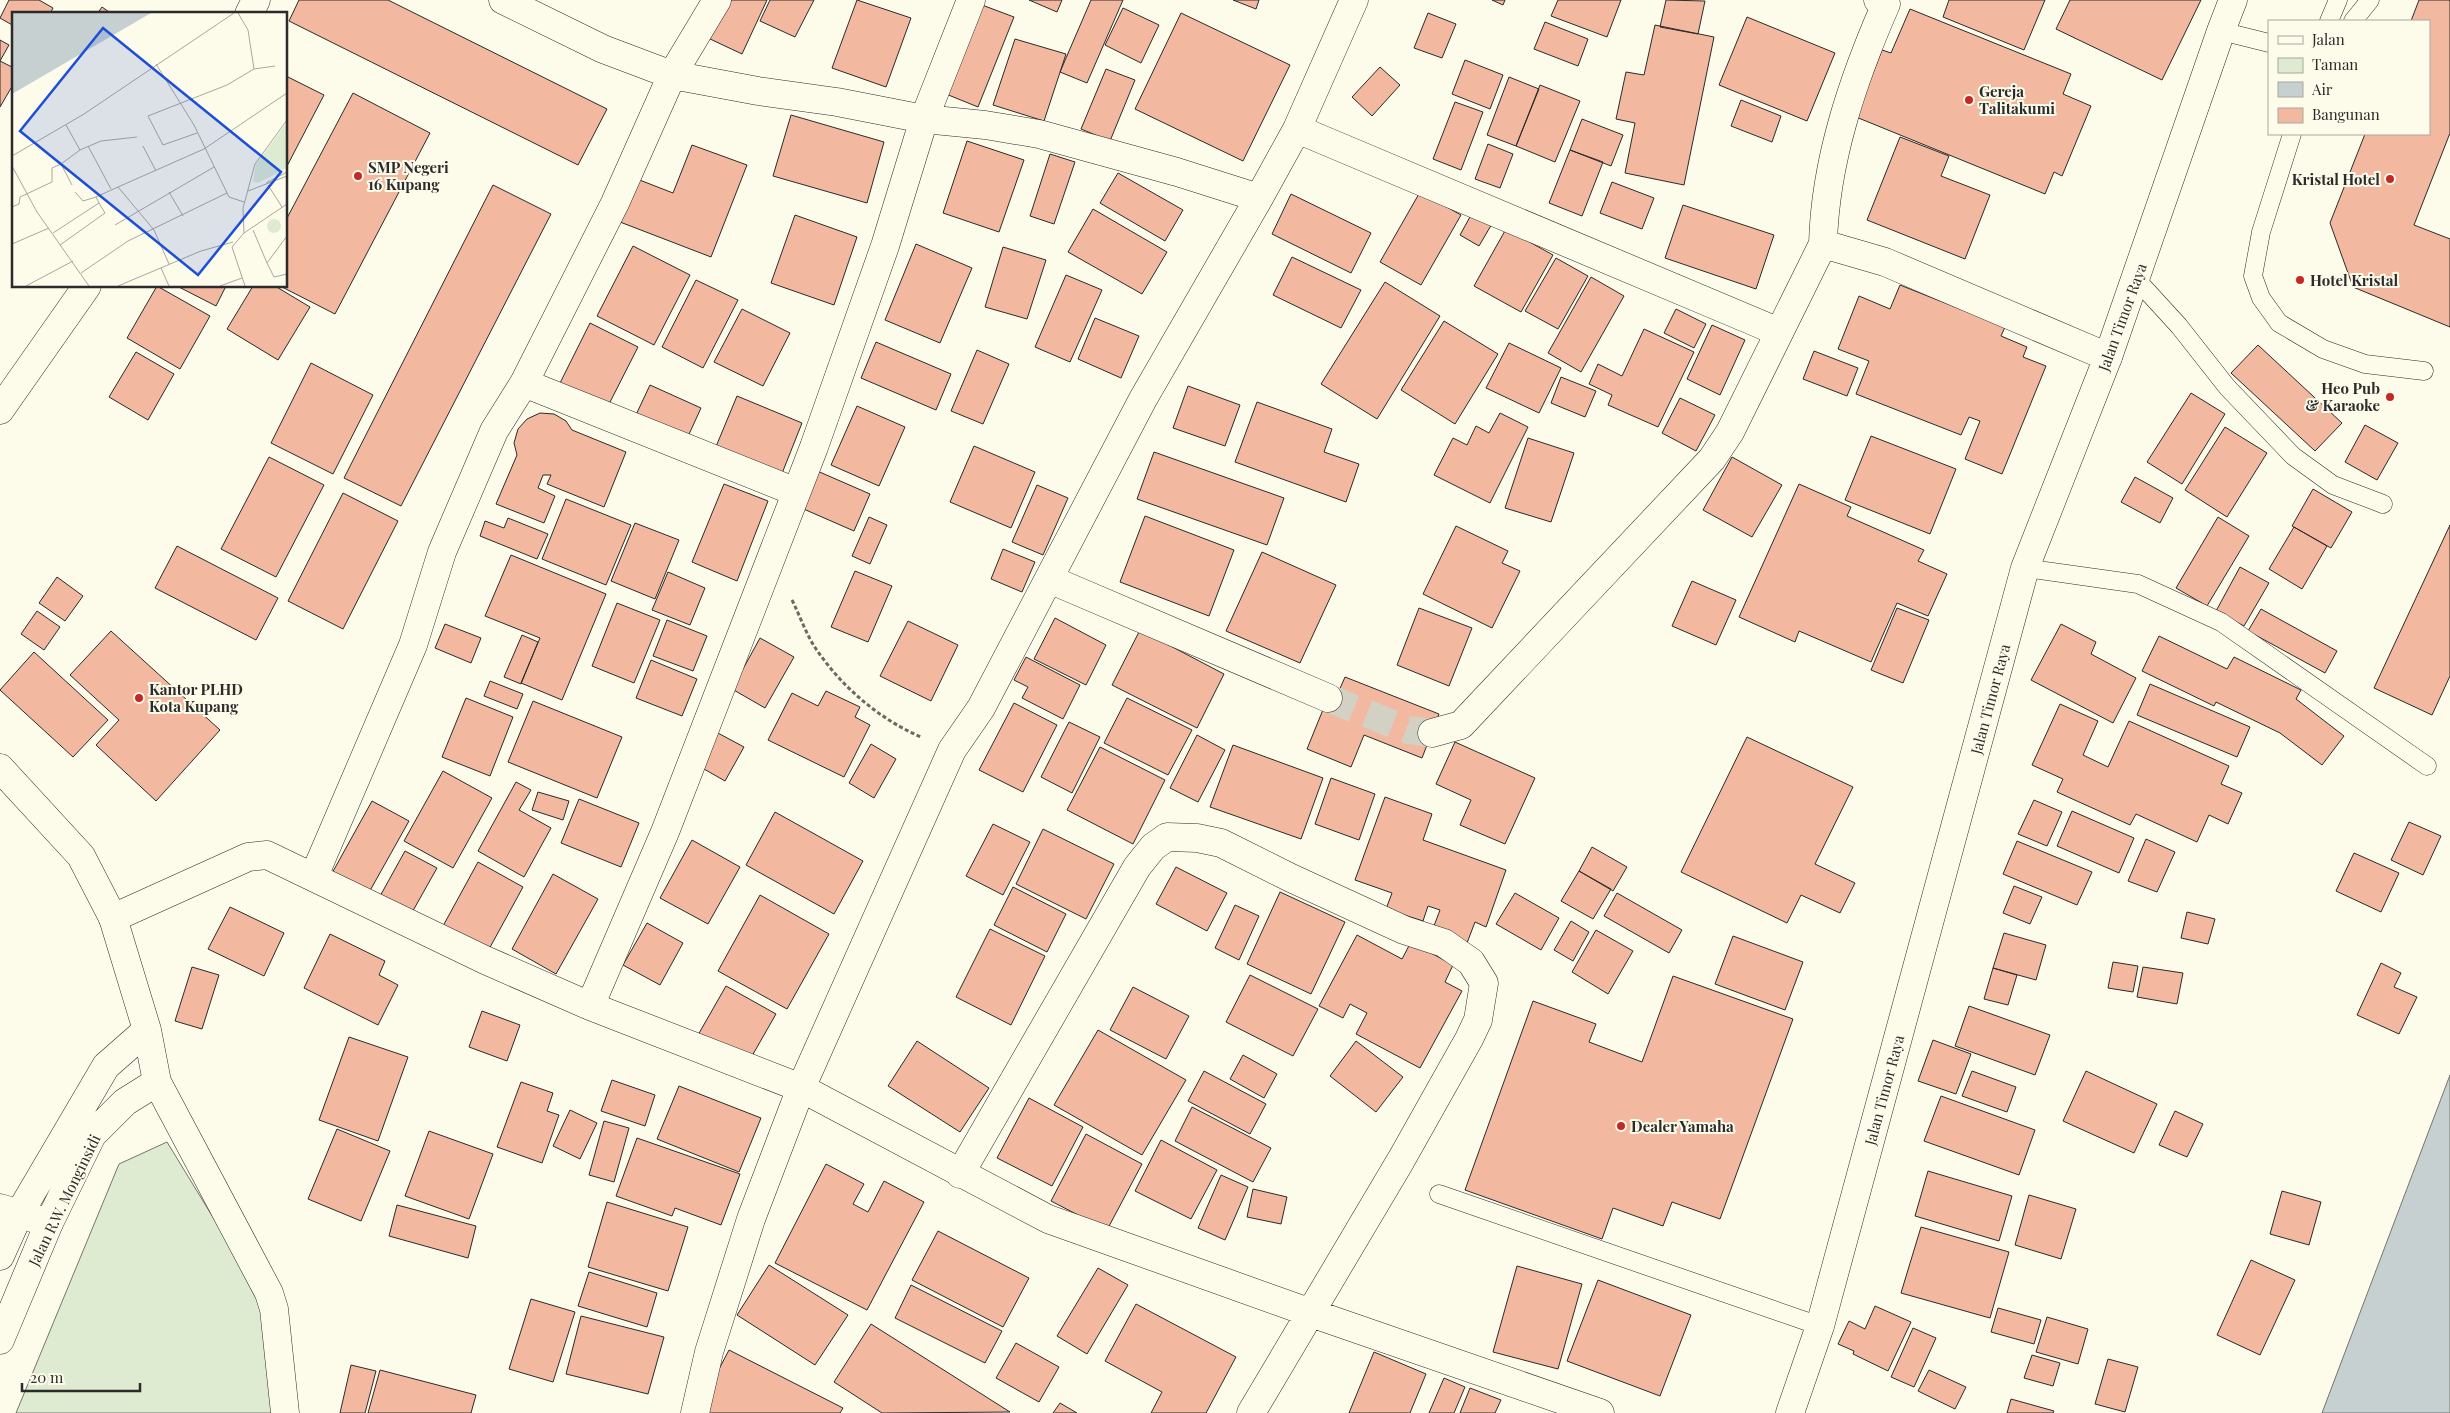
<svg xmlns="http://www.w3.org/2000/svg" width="2450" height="1413" font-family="'Playfair Display',serif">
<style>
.green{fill:#deebd1;stroke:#74746e}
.water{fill:#c7d0d0;stroke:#74746e}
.building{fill:#f2b8a0;stroke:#2b2b2b}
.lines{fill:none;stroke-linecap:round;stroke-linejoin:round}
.street-tunnel{stroke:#d3d1c4;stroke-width:28;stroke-dasharray:28 14;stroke-linecap:butt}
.lane-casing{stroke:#2b2b2b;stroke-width:19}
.street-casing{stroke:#2b2b2b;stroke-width:29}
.secondary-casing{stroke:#2b2b2b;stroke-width:29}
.highway-casing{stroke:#2b2b2b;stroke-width:29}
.path{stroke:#6a6964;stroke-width:3;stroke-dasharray:4 2.5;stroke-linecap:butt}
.lane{stroke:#fdfbea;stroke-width:18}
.street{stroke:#fdfbea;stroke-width:28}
.secondary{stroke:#fdfbea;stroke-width:28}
.highway{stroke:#fdfbea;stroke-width:28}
.poi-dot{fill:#c62828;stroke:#fdfbea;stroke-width:2}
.labels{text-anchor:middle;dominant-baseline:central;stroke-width:4;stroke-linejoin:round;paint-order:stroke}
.poi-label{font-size:15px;font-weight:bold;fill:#2b2b2b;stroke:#fdfbea;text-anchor:start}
.street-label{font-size:15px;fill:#2b2b2b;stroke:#fdfbea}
.inset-road{fill:none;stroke:#a9a89e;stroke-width:1}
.view{fill:#1d4ed8;fill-opacity:0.15;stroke:#1d4ed8;stroke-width:2.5}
.inset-edge{fill:none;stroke:#2b2b2b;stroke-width:2.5}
</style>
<rect width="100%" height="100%" fill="#fdfbea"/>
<path class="green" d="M167,1142L269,1309L278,1413H16L119,1164Z"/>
<path class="water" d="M2450,1075V1413H2322Z"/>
<path class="building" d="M9,0H39L53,8L50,14H14V26L0,18Z
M299,0H388L607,109L578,165L289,21Z
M726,0H767L742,54L708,38Z
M770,0H814L795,37L760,21Z
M857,0L911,18L886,87L832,68Z
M1029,0H1062L1057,12Z
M1091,0H1123L1087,83L1060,72Z
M1233,0H1259L1256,9Z
M1492,0H1505L1503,5Z
M1558,0H1621L1607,37L1551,16Z
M1666,0L1705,1L1698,34L1660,27Z
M1949,0H2045L2024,50L1943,17Z
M2070,0H2201L2162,80L2056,29Z
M2419,0H2450V133L2414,225L2450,239V327L2353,287L2330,223L2365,134H2429V21H2411Z
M982,5L1014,17L978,107L946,94Z
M102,7L112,14H97Z
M1123,8L1159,25L1141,63L1105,45Z
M1910,9L2071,74L2063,94L2091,106L2062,176L2054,172L2045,194L1856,117L1882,50L1891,53Z
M1181,13L1290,65L1243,161L1135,109Z
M1428,13L1456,24L1442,58L1414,48Z
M1747,17L1835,53L1807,121L1719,85Z
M1545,22L1588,39L1578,66L1534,49Z
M1655,25L1714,37L1684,185L1625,173L1635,123L1616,119L1626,72L1644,75Z
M1015,39L1066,54L1044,121L993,105Z
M0,40L9,45L0,61L14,68V83L0,107Z
M1465,60L1503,75L1490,109L1452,94Z
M1380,67L1400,85L1372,116L1352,97Z
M1106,69L1135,80L1110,141L1081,129Z
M286,76L324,95L286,168Z
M1509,77L1539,89L1516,146L1487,135Z
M1540,85L1580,101L1555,162L1516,146Z
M353,93L430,133L335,314L280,286H286V220Z
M1741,100L1781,116L1772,142L1731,126Z
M1455,102L1483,112L1461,170L1433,159Z
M791,115L884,142L867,203L773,176Z
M1582,119L1623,135L1611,166L1570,150Z
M1900,137L1949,156L1941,176L1990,195L1965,259L1867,220Z
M967,141L1024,160L999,232L943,213Z
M1488,144L1513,154L1500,188L1475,179Z
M692,145L747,165L711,257L620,222L637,179L673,193Z
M1570,150L1603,162L1582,216L1549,203Z
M1050,154L1075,162L1054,224L1030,216Z
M1118,173L1183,210L1165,241L1100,203Z
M1612,182L1654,198L1642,229L1600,213Z
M493,185L551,214L401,506L344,478Z
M1420,192L1461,215L1421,285L1380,262Z
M1291,194L1371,233L1351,273L1272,234Z
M1683,205L1774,235L1756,289L1665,258Z
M1476,206L1496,217L1479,246L1460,235Z
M1093,209L1167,252L1142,294L1068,252Z
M795,215L857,237L834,305L771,283Z
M1506,229L1553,255L1521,312L1474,286Z
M916,244L972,268L940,343L885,320Z
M633,246L690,275L654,345L597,316Z
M1003,247L1046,260L1027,319L985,307Z
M1292,257L1361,290L1341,328L1273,295Z
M1556,258L1588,276L1558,329L1525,311Z
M1066,275L1102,290L1070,362L1035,347Z
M1591,277L1624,296L1581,372L1548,353Z
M696,280L738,300L703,368L662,347Z
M1385,282L1440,316L1377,419L1321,384Z
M1900,285L2005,327L2001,336L2027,347L2023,357L2046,366L2002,474L1965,459L1980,421L1969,417L1961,435L1856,394L1869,361L1838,349L1859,296L1890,309Z
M157,286L210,316L180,369L127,338Z
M177,286H226L216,306Z
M253,286H275L310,307L278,360L227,329Z
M742,309L790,333L763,386L714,362Z
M1676,309L1706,324L1694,348L1664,333Z
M1095,318L1139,336L1121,378L1078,359Z
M1444,321L1498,354L1455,424L1401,390Z
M590,323L638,347L606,410L559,385Z
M1712,325L1745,340L1720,395L1687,379Z
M1644,329L1694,352L1658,427L1608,405L1612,395L1589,384L1598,364L1622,376Z
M876,342L951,374L936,410L861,378Z
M1509,343L1561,368L1539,413L1486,388Z
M2258,345L2342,423L2315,451L2231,373Z
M977,350L1009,364L983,424L951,411Z
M1814,351L1858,368L1847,396L1803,379Z
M136,352L174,374L148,420L109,397Z
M311,363L373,395L333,474L271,443Z
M1561,377L1596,391L1585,417L1551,403Z
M650,385L701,408L685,443L634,419Z
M1188,386L1240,405L1225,446L1173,428Z
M2191,393L2225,414L2182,484L2147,462Z
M737,396L802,423L781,476L715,449Z
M1680,398L1715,415L1696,451L1662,433Z
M1257,402L1332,429L1324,452L1359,464L1346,502L1235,462Z
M857,406L905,427L879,486L831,465Z
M540,413L554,414L566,421L572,430L626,452L604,507L547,484L551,475H543L538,488L555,496L544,523L496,504L517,455L514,443L518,429L527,419Z
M1500,413L1528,427L1490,503L1434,475L1453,438L1467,445L1476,426L1489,433Z
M2365,425L2398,443L2377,480L2345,462Z
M2225,427L2267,453L2227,517L2185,490Z
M1871,436L1956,469L1930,534L1845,500Z
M1528,438L1574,453L1551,522L1505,508Z
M974,446L1035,472L1011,528L950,502Z
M1154,452L1284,498L1267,545L1137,499Z
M269,457L324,485L276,577L221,549Z
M1732,457L1782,485L1752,537L1703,510Z
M815,470L870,494L854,531L799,507Z
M2135,477L2173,498L2160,523L2121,502Z
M724,484L768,501L737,581L692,562Z
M1799,484L1851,507L1847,516L1924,550L1918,561L1947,574L1928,616L1897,603L1871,662L1799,631L1795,642L1739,617Z
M1037,485L1068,498L1043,555L1012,542Z
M2313,489L2352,512L2331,548L2292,526Z
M343,493L398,521L343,629L288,601Z
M566,499L631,525L606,585L542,559Z
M1145,516L1234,550L1209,616L1120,582Z
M869,517L887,525L870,564L852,556Z
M2218,517L2249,536L2207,606L2176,588Z
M508,518L548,534L537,559L480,536L485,521L504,528Z
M635,523L679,540L655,599L611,581Z
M2450,525V676L2432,715L2374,688Z
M1456,526L1508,551L1502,563L1520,571L1492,628L1423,594Z
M2294,527L2327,546L2302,589L2269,569Z
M177,546L278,598L256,640L155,588Z
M1003,549L1035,562L1022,592L991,579Z
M1262,552L1336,585L1300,663L1226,631Z
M511,555L606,594L562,700L521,683L540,638L485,616Z
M2240,567L2269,583L2244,626L2216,611Z
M855,571L892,586L868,642L831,627Z
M668,572L705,588L690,625L652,610Z
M57,577L83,596L65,621L39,603Z
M1692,581L1736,600L1716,645L1672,626Z
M617,603L660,620L634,683L592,666Z
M1419,608L1472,628L1449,686L1397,665Z
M1897,608L1929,620L1903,683L1871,670Z
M2261,609L2337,651L2325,673L2248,631Z
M37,611L60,627L44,650L21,634Z
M1055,618L1106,645L1086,685L1034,659Z
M667,620L707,636L693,671L653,656Z
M908,621L958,645L931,701L880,676Z
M445,624L481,638L471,663L435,648Z
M2061,624L2096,642L2091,654L2136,678L2113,723L2031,680Z
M1140,630L1224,674L1197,728L1112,685Z
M111,631L220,730L156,801L96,745L119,720L70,675Z
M522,635L538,642L521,684L504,677Z
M2159,636L2227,669L2234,657L2301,690L2296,699L2344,736L2322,765L2280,733L2216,702L2214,706L2142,671Z
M760,638L794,657L765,708L732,689Z
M34,652L108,720L73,757L0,690Z
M1026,657L1080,685L1063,719L1022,698L1028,687L1014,680Z
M651,660L697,679L682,716L636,698Z
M1345,677L1439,714L1422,758L1364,735L1351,767L1307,749L1331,690L1338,693Z
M490,681L523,694L517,709L484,696Z
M2150,684L2250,727L2237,757L2137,715Z
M826,691L860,707L855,717L870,725L844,777L768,740L792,693L818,706Z
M466,698L513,717L490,776L442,757Z
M1127,698L1192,730L1168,775L1104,743Z
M533,701L622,737L597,798L508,762Z
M1014,703L1057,725L1023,792L979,770Z
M2060,704L2098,721L2083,755L2108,767L2129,721L2229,766L2221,784L2242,793L2228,824L2209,815L2197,842L2136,814L2130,825L2057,792L2063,779L2032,765Z
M1069,722L1100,737L1072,793L1041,777Z
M716,732L744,747L725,781L697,765Z
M1197,735L1225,750L1198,802L1170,788Z
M1747,737L1853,787L1815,864L1855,883L1840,913L1801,895L1787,923L1681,872Z
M1455,742L1535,778L1505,844L1460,825L1471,800L1436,784Z
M871,744L896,759L874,798L849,783Z
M1233,745L1323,778L1301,839L1210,807Z
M1100,747L1165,780L1133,844L1067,810Z
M443,771L492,798L453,868L404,841Z
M1331,778L1375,794L1359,840L1315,824Z
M516,782L531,790L519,810L551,828L524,877L478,851Z
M538,792L569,801L563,820L532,810Z
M1385,797L1432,814L1423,840L1506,870L1486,927L1475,922L1467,943L1432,931L1440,910L1428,906L1423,921L1386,909L1392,893L1355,880Z
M579,799L639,823L621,867L561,843Z
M2034,800L2062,812L2047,846L2018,834Z
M372,801L409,821L367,896L331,875Z
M2072,811L2134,838L2119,873L2057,846Z
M775,812L863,861L834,914L746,865Z
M2409,822L2441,836L2423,875L2391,860Z
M993,824L1030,842L1003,895L966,876Z
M1043,829L1114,864L1086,919L1016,884Z
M2146,839L2175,852L2157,892L2128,881Z
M692,840L740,867L708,924L660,898Z
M2017,841L2092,872L2077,905L2003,874Z
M1592,847L1627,867L1613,891L1579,871Z
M405,851L437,868L410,916L379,898Z
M2354,853L2399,873L2381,912L2336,891Z
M478,862L523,887L488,951L443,926Z
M1176,867L1227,893L1207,931L1156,904Z
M1579,871L1611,889L1593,919L1561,901Z
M553,874L598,899L556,974L512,949Z
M2014,886L2042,897L2030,924L2003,913Z
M1013,887L1066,914L1047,952L994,925Z
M1280,892L1345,922L1311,994L1247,964Z
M1515,893L1559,918L1541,950L1496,924Z
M1617,893L1682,930L1669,953L1604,916Z
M760,895L829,934L787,1009L718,971Z
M1235,905L1259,916L1239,960L1215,948Z
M230,907L284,933L264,976L208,949Z
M2187,912L2215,919L2208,944L2181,938Z
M1571,921L1589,932L1573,961L1554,950Z
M647,923L683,943L660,985L623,965Z
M990,929L1045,956L1011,1025L956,997Z
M1596,930L1633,951L1608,994L1572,972Z
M2004,933L2046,945L2036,980L1993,968Z
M330,934L385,961L379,975L398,985L378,1025L304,988Z
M1357,935L1402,959L1411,942L1453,965L1445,982L1462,991L1420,1068L1356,1034L1367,1013L1350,1004L1343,1018L1319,1006Z
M1733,936L1803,962L1785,1010L1715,984Z
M2113,962L2138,966L2133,992L2108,988Z
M2381,963L2401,973L2394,987L2417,997L2399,1034L2357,1015Z
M192,967L219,975L202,1029L175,1021Z
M2143,967L2183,973L2177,1004L2137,997Z
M1993,968L2017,975L2008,1005L1984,999Z
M1250,975L1318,1009L1293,1056L1226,1022Z
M1673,976L1793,1019L1720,1219L1672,1202L1663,1226L1613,1208L1602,1239L1465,1190L1533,1001L1596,1024L1589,1042L1642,1062Z
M726,986L776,1014L748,1063L698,1035Z
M1133,987L1189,1016L1166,1059L1110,1030Z
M1969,1006L2050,1035L2035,1075L1955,1046Z
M482,1011L520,1025L507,1061L469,1047Z
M1098,1030L1186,1080L1142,1155L1054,1105Z
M349,1037L408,1057L378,1141L319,1120Z
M1933,1040L1971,1054L1956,1094L1918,1081Z
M917,1041L989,1088L960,1132L888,1086Z
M1356,1041L1403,1077L1376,1112L1330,1076Z
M1243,1055L1277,1074L1264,1098L1230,1079Z
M1204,1071L1266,1104L1250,1134L1188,1101Z
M1972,1071L2016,1087L2007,1112L1962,1096Z
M2086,1071L2157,1104L2134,1153L2063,1121Z
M612,1080L655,1095L645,1126L601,1111Z
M521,1082L553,1093L547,1111L559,1115L542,1163L497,1147Z
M679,1086L761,1118L739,1172L657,1139Z
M1941,1096L2035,1130L2019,1175L1924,1141Z
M1029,1098L1083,1127L1052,1186L997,1158Z
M1192,1107L1271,1148L1253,1182L1175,1141Z
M570,1110L597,1123L580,1159L553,1146Z
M2175,1111L2203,1124L2187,1157L2159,1145Z
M604,1121L629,1128L614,1182L589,1175Z
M337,1129L390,1151L361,1221L308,1199Z
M429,1131L493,1154L469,1219L405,1196Z
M1086,1134L1142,1164L1107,1230L1051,1201Z
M637,1138L740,1174L721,1225L675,1208L672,1216L616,1196Z
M1161,1140L1217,1170L1191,1219L1135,1191Z
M826,1164L864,1184L853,1204L868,1212L884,1181L924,1202L867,1310L775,1263Z
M1928,1171L2012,1196L1999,1241L1915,1216Z
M1221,1175L1248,1187L1225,1240L1198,1228Z
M1253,1189L1287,1197L1281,1224L1247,1217Z
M2282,1191L2321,1202L2309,1245L2270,1234Z
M2029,1195L2076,1209L2061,1259L2015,1245Z
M607,1202L688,1227L668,1291L588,1267Z
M397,1205L476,1226L468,1258L389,1236Z
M1921,1227L2009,1252L1990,1318L1901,1293Z
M938,1231L1029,1278L1003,1327L912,1280Z
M2251,1260L2295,1280L2260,1355L2217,1335Z
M769,1265L848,1315L815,1365L737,1315Z
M1517,1266L1582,1284L1558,1369L1493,1352Z
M1098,1268L1128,1285L1087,1354L1057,1336Z
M589,1272L657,1293L647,1327L578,1306Z
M1598,1280L1691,1315L1660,1396L1567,1361Z
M911,1285L1002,1331L985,1363L895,1318Z
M531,1299L575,1312L553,1382L509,1369Z
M1136,1304L1236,1357L1206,1413H1151L1162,1392L1105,1361Z
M1875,1306L1911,1322L1888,1371L1853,1354L1854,1351L1838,1344L1849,1321L1865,1329Z
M1998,1308L2041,1320L2034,1344L1991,1332Z
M581,1316L664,1337L648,1394L566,1374Z
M2047,1317L2088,1329L2078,1364L2036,1352Z
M871,1324L1010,1412L882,1413L834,1382Z
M1913,1328L1936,1338L1914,1387L1891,1377Z
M1016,1343L1059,1367L1039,1402L996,1378Z
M729,1350L843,1408L840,1413H696Z
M1374,1352L1426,1374L1410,1413H1349Z
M2032,1355L2060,1363L2053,1386L2024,1378Z
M2108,1359L2138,1367L2125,1412L2095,1404Z
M351,1365L376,1371L365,1413H340Z
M380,1370L476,1395L471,1413H368Z
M1929,1370L1966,1387L1955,1409L1918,1391Z
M1444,1378L1465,1387L1454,1413H1429Z
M1470,1388L1501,1400L1495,1413H1460Z
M2011,1399L2054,1411L2053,1413H2007Z
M1060,1403L1077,1413H1053Z"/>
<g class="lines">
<path class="street-tunnel" d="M1328,698L1408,730L1432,733"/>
<defs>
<path id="lane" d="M2329,21L2338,0
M2353,21L2370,0
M2221,31L2269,43
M2292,134L2261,232L2253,276L2261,298L2279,323L2323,349L2365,364L2424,371
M2136,279L2179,326L2227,387L2293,456L2333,485L2383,504
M2025,568L2138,584L2221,622L2427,766
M1439,1194L1820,1326"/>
<path id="street" d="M503,0L603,49L672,75L758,91L837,102L924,119L985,125L1039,134L1177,172L1259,198L1297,129L1354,0
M1878,0L1886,4C1853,79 1825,161 1823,244L1885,262L2108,357
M249,14L256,0
M1297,129L1779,332
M524,383L796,492
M0,410L87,286
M1049,579L1328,698
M1432,733L1461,725L1712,459L1730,432L1823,244
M314,876L413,645L442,552L494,431L524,383L615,203L672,75L717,0
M113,918L248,857L267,855L485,960L590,1006L801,1088L1048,1219L1311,1313L1600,1413
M590,1006L665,832L814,447L885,246L924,119L971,0
M960,1174L1137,867L1153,847L1167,837L1197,838L1221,843L1291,878L1404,930L1444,943L1471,962L1484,983L1478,1020L1469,1039L1401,1160L1251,1413
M0,1208L49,1223
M695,1413L709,1352L751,1219L801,1088L952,750L981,708L1143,399L1259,198"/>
<path id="secondary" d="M0,768L81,856L113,918L147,1030L157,1082L269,1293L274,1309L285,1413
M0,1256L19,1214L106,1066L147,1030
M0,1340L49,1223L92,1135L125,1102L157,1082"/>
<path id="highway" d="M1790,1413L1820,1326L2025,568L2108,357L2221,31L2233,0"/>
</defs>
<use href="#lane" class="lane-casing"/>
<use href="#street" class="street-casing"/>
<use href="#secondary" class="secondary-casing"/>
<use href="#highway" class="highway-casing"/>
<path class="path" d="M792,600C800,616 806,634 816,649C842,687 879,719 921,737"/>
<use href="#lane" class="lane"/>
<use href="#street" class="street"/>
<use href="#secondary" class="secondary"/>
<use href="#highway" class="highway"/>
</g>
<g class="poi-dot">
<circle cx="1969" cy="100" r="5"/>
<circle cx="358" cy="176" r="5"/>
<circle cx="2390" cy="179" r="5"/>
<circle cx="2300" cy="280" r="5"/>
<circle cx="2390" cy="397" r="5"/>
<circle cx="139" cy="698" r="5"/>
<circle cx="1621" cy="1126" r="5"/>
</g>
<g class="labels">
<g class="poi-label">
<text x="1979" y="91">Gereja<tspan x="1979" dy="17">Talitakumi</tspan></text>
<text x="368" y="167">SMP Negeri<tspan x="368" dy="17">16 Kupang</tspan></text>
<text x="2380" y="179" text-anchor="end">Kristal Hotel</text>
<text x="2310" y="280">Hotel Kristal</text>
<text x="2380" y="388" text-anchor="end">Heo Pub<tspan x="2380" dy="17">&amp; Karaoke</tspan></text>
<text x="149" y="689">Kantor PLHD<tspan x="149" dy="17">Kota Kupang</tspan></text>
<text x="1631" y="1126">Dealer Yamaha</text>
</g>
<g class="street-label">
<text transform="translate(2122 317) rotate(-70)">Jalan Timor Raya</text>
<text transform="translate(1990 699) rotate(-75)">Jalan Timor Raya</text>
<text transform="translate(1884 1090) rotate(-75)">Jalan Timor Raya</text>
<text transform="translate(64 1200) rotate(-64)">Jalan R.W. Monginsidi</text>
</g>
</g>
<g transform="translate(12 12)">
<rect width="275" height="275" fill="#fdfbea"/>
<path d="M275,110V156L246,171L241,170L244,152ZM255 214a7 7 0 1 1 14 0a7 7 0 1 1-14 0Z" fill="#deebd1"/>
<path d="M0,1H139L0,82Z" fill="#c7d0d0"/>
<path class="inset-road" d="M226,1L236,18L242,57M144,52L182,113L217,185L232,190M54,113L68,138L49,152L60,173M185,121L151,133L136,104L215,73L242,57L263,54M76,134L99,177M131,134L144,159M68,138L89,129L125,125M0,144L72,102L222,1M0,154L25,200L77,274M254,171L275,160M256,173L270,195M106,175L192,137L275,81M236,179L275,164M63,180L71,189L84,185M157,180L171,204M0,195L7,192L8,185L40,170V156L49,152M103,213L202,155M241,218L255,251M41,221L87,191L84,185L106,175L142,218L157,252M232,221L275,192M275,224L255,251L262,265L275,262M0,232L37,216M48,233L93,201L87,191M149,256L157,274M69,261L116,229L215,181M14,274L61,249M106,274L189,239L221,230M208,274L230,266M233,274L220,235L232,221L231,196L243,152L275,108"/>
<path class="view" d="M91,16L269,160L186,263L8,119Z"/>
<rect width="275" height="275" class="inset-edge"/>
</g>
<rect x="2268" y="20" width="162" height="115" fill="#fdfbea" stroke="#a9a89e"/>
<rect x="2278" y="36" width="25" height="8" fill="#fdfbea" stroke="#a9a89e"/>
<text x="2312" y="45" font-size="15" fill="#2b2b2b">Jalan</text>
<rect x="2278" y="58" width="25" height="15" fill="#deebd1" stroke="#a9a89e"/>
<text x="2312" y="70" font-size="15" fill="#2b2b2b">Taman</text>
<rect x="2278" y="82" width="25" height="15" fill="#c7d0d0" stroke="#a9a89e"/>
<text x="2312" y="95" font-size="15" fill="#2b2b2b">Air</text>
<rect x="2278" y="108" width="25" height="15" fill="#f2b8a0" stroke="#a9a89e"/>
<text x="2312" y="120" font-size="15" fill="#2b2b2b">Bangunan</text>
<path d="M22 1383v8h118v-8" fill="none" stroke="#2b2b2b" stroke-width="2.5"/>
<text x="30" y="1383" font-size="15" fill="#2b2b2b" stroke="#fdfbea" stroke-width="4" paint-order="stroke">20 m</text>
</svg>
